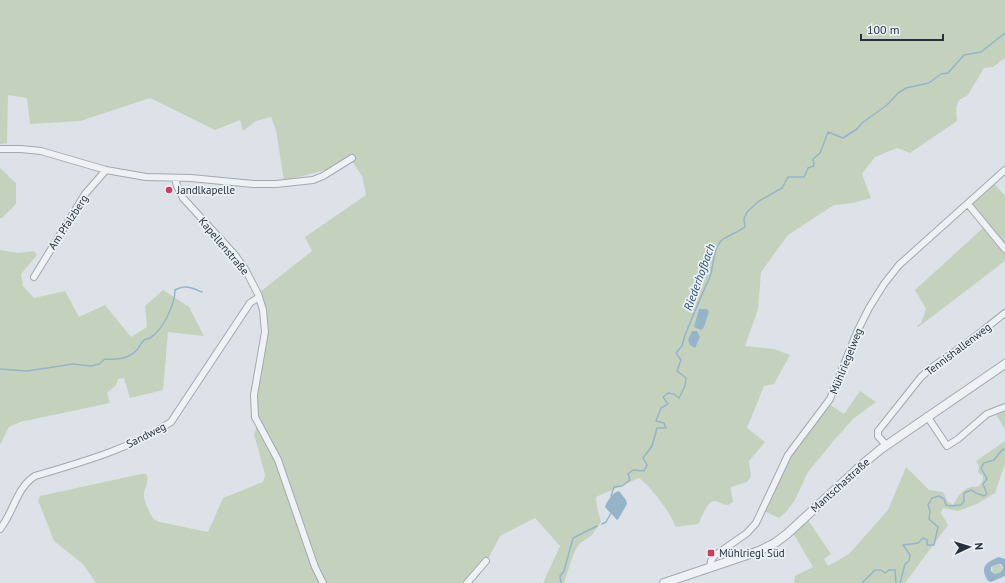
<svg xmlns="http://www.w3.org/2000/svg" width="1005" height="583" font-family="'PT Sans',sans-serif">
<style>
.green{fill:#c4d2bd}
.water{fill:#95b4ca;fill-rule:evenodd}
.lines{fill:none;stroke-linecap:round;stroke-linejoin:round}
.stream{stroke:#95b4ca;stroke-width:1.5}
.minor-casing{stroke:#a1a9b1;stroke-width:8}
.tertiary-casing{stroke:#a1a9b1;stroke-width:10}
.minor{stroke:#eff2f5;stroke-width:6}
.tertiary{stroke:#eff2f5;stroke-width:8}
.poi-dot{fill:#d5395f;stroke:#ebf0f5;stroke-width:1.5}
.labels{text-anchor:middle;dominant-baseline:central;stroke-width:3.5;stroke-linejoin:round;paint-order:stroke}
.poi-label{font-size:11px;fill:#25313e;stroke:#ebf0f5;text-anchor:start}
.street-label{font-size:11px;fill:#25313e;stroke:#ebf0f5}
.water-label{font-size:12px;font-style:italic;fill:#2d5474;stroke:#ebf0f5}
</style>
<rect width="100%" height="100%" fill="#dce2e7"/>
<path class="green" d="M0,0H1005V58L993,67L984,68L968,95L959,100L956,108L957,121L910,153L897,148L875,157L862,174L871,198L853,203L834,205L788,235L761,272L758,309L745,346L774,349L790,355L774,384L764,386L747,428L765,442L749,461L751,477L747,482L731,487C730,492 733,497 733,502L728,505C724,505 720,502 715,501C707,500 702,518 698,524L676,527C670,512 652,488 639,478L596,497L597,507L601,522L592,535L579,544L573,555L564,583H543L560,546L535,518L500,536L479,576L472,583H96L83,564L54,541L38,500L40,496L141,474H146C150,481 145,486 144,493C143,499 150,515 154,519C155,520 160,522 160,522L208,532L223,498L263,482L265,475L254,434L258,423L260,421L256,397L268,331L265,306L260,292L312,251L305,237L366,195L362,176L350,158L329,169L284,181L276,130L271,117L256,121L243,131L240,120L215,130L150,98L80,121L30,124L27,98L8,95L7,143L0,144Z
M0,168L16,183V204L2,218H0Z
M994,183L1005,196V246L971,203Z
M984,227L1005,252V261L917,328L918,325L921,323L926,309L915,290Z
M0,250L18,253L34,251L37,255L21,274L23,286L34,298L65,291L79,317L105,305L131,337L147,327L145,306L163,290L189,307L204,336L168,332L163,390L130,398L124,378L118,379L116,385L107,393L110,403L20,422L9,427L0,445Z
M860,391L876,402L853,419L836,438L808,472L795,500L786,512L779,518L764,511L790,456L829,404L844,414Z
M1005,410V430L996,414Z
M1005,441V464L995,493L977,504L958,511L943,508L941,513L948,525L905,583H794L795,576L813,567L793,533L808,520L831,554L824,559L828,566L849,554L888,510L906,467L929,490L943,492L948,502L953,505C957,498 962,489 971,487C974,486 977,488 980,485C982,483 983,480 983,476L978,472L979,466L976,461Z
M992 569a5 5 0 1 1 10 0a5 5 0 1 1-10 0Z"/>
<path class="water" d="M699,309H706L709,311L704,327L701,330L694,327Z
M692,331H697L700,337L695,348L690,345L688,340Z
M619,491L626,500L627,504L619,518L617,520L605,507C607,501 613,492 619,491Z
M999,557L1005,559V576L991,582L988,581C979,567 986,562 999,557ZM997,564H1001L1003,567C1002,572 1000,573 995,574L991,571V567Z"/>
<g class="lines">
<path class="stream" d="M0,369L27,371L73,364L91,366L99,364L105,359C116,360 129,359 137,350C139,347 141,343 144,340C146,339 148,339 150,338C163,330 175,304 175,290C185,284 192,288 202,292
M611,496L614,487L622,486L630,480L628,474L633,470L644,471L647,465L643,458L652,446L657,428H666L664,423L656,421L661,408L668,404L663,397L668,393L674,394L679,398L685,386L686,378L677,371L681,360L676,353L682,346L685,335L706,285C715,273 711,250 722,240C729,235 738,232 745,227L744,219L747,212L759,201L782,188L788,177H804L808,168L814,166L813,159L820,153L828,132L843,138L857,129L862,123L887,105L898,93L906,88L929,83L941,74L948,73L964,55L981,52L1005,33
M602,524L606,522L611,513
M561,583L560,576L564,571L573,538L597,526
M862,583L875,570H881L885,573L889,570H895L896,583
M900,583L905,564L909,561L910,555L903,545L918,543L923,538L927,540V545H934L938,527L929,519L930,511L928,505L932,498L939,496L944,499L946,505L950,506L961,505L964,501V493L971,490L976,493L984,496L987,494L983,484L987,479L981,468L984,463L994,460L1002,450L1005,449"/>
<defs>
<path id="minor" d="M0,149H21L41,151L106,170L146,177L191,178L253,184H276L313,180L323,176L352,158
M175,178L177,186L183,198L235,255L245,269L258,294L263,310L265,332L254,395L255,417L278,460L315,567L323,583
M968,204L1005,249
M34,277L85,194L106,170
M927,416L947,446L958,439L987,414L1005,407
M886,445L878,436V431L921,377L931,368L967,343L1005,313
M0,529C14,512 16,488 35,476C82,462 130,449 171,422L250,303L259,297
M710,567L711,561L714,556L747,533L756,523L788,455L830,399L857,332L869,308L884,284L899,265L1005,170
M467,583L486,561"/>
<path id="tertiary" d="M664,583L759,551L775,543L787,534L864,463L881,449L1005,364"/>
</defs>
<use href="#minor" class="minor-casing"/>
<use href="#tertiary" class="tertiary-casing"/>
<use href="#minor" class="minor"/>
<use href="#tertiary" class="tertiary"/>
</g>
<g class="poi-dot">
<circle cx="169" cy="190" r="4"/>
<rect x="707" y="549" width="8" height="8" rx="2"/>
</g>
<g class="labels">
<g class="poi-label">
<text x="177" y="190">Jandlkapelle</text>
<text x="719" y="553">Mühlriegl Süd</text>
</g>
<g class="street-label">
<text transform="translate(68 222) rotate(-57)">Am Pfalzberg</text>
<text transform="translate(224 246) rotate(50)">Kapellenstraße</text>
<text transform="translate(958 349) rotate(-37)">Tennishallenweg</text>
<text transform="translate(846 361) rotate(-68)">Mühlriegelweg</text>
<text transform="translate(146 435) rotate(-27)">Sandweg</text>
<text transform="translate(840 485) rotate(-42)">Mantschastraße</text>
</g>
<g class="water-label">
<text transform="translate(699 277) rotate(-70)">Riederhofbach</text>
</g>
</g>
<g transform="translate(969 547) rotate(86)" stroke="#ebf0f5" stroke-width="3" paint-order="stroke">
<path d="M0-3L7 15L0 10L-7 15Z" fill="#25313e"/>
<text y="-6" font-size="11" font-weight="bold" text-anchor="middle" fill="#25313e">N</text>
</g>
<path d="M861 34v6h82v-6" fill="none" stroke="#25313e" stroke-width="2"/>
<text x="867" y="34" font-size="12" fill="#25313e" stroke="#ebf0f5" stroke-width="3" paint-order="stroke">100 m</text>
</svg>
